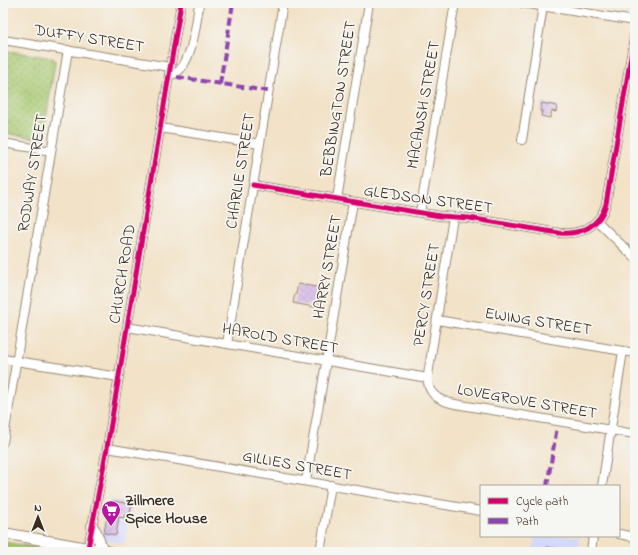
<svg xmlns="http://www.w3.org/2000/svg" width="638" height="555" font-family="'Indie Flower',sans-serif">
<style>
.built{fill:#d4d8f9}
.grass{fill:url(#grass-dots);stroke:#727948}
.building{fill:url(#building-cross-hatch)}
.lines{fill:none;stroke-linecap:round;stroke-linejoin:round}
.minor-casing{stroke:#968672;stroke-width:10}
.major-casing{stroke:#968672;stroke-width:12}
.minor{stroke:#fff;stroke-width:8}
.major{stroke:#fff;stroke-width:10}
.quiet{stroke:#8e44ad;stroke-width:4;stroke-dasharray:8 4;stroke-linecap:butt}
.cycleway-casing{stroke:#f6f6f2;stroke-width:8}
.cycleway{stroke:#d6006c;stroke-width:5}
.labels{text-anchor:middle;dominant-baseline:central;stroke-width:3.5;stroke-linejoin:round;paint-order:stroke}
.street-label{font-size:16px;fill:#3b2a1e;stroke:#f6f6f2}
.poi-label{font-size:16px;font-weight:bold;fill:#3b2a1e;stroke:#f6f6f2;text-anchor:start}
</style>
<defs>
<pattern id="grass-dots" width="8" height="8" patternUnits="userSpaceOnUse"><rect width="8" height="8" fill="#a8c871"/><path d="M2 2h.1M6 6h.1" fill="none" stroke="#8aa35c" stroke-width="1.8" stroke-linecap="round"/></pattern>
<pattern id="building-cross-hatch" width="8" height="8" patternUnits="userSpaceOnUse"><rect width="8" height="8" fill="#d3b2e8"/><path d="M0 0l8 8M0 8l8-8" fill="none" stroke="#b699c7"/></pattern>
</defs>
<rect width="100%" height="100%" fill="#f6f6f2"/>
<filter id="ink" filterUnits="userSpaceOnUse"><feTurbulence type="fractalNoise" baseFrequency=".025" numOctaves="2"/><feDisplacementMap in="SourceGraphic" scale="8" xChannelSelector="R" yChannelSelector="G"/><feConvolveMatrix kernelMatrix="1 2 1 2 8 2 1 2 1" color-interpolation-filters="sRGB"/></filter>
<filter id="wash" filterUnits="userSpaceOnUse"><feTurbulence type="fractalNoise" baseFrequency=".012" numOctaves="4" result="noise"/><feDisplacementMap in="SourceGraphic" scale="16" xChannelSelector="R" yChannelSelector="G"/><feGaussianBlur stdDeviation="0.9" result="paint"/><feColorMatrix in="noise" values="0 0 0 0 0 0 0 0 0 0 0 0 0 0 0 0 0 1.4 0 .05"/><feComposite in="paint" operator="in"/></filter>
<g filter="url(#wash)">
<rect width="100%" height="100%" fill="#f2e2c7"/>
<path class="built" d="M109,500L132,504L125,544L105,540L103,539L102,536Z
M535,536H575L580,537L578,552H532Z"/>
<path class="grass" d="M3,50L53,58L55,62L43,139L3,133Z
M3,542L61,552H3Z"/>
<g id="blocks">
<path class="building" d="M542,103L557,106L556,112L552,111L550,118L541,116L542,111H540Z
M298,284L322,288L319,308L293,303L295,294H296Z
M112,501L132,504L129,516L124,515V518L119,517L116,535L104,533L109,504H112Z
M547,547L562,549V552H546Z"/>
</g>
</g>
<g filter="url(#ink)">
<use href="#blocks" fill-opacity="0" stroke="#968672" stroke-width="1"/>
<g class="lines">
<defs>
<path id="minor" d="M522,3L635,21
M3,40L170,67
M169,74H174C192,66 197,21 199,3
M160,128L260,144
M522,140L543,6
M3,143L51,151
M253,185L440,216L469,218L559,233C581,235 600,226 606,204L635,32
M337,199L369,3
M420,213L455,3
M453,217L428,375C426,394 439,401 455,404L635,434
M597,221L635,258
M437,320L635,353
M127,327L428,378
M227,344L283,3
M3,359L119,377
M3,442L68,50
M107,448L481,511
M306,481L353,202
M602,486L623,351
M619,534L635,537
M88,548L107,448L181,3
M320,552L331,485
M591,552L593,536"/>
<path id="major" d="M92,526L96,532L103,551
M3,533L110,552"/>
</defs>
<use href="#minor" class="minor-casing"/>
<use href="#major" class="major-casing"/>
<use href="#minor" class="minor"/>
<use href="#major" class="major"/>
<path class="quiet" d="M177,77L268,91
M220,84L233,3
M547,486L557,427"/>
<defs>
<path id="cycleway" d="M253,185L440,216L469,218L559,233C581,235 600,226 606,204L635,32
M88,548L107,448L181,3"/>
</defs>
<use href="#cycleway" class="cycleway-casing"/>
<use href="#cycleway" class="cycleway"/>
</g>
</g>
<defs>
<symbol id="supermarket-pin" viewBox="-11 -11 22 30"><path d="M0 17L-7.5 6A9.5 9.5 0 1 1 7.5 6Z" fill="#b5179e" stroke="#f6f6f2"/><path d="M-6-5.5h2.5l.6 2H6L4.5 2H-2.5L-4.4-4H-6ZM-1.5 3.2a1.3 1.3 0 1 0 .1 0ZM3 3.2a1.3 1.3 0 1 0 .1 0Z" fill="#fff"/></symbol>
</defs>
<g fill-rule="evenodd">
<use href="#supermarket-pin" x="100" y="499" width="22" height="30"/>
</g>
<g class="labels">
<g class="street-label">
<text transform="translate(89 39) rotate(9)">DUFFY STREET</text>
<text transform="translate(339 99) rotate(-81)">BEBBINGTON STREET</text>
<text transform="translate(424 105) rotate(-80)">MACANSH STREET</text>
<text transform="translate(241 171) rotate(-81)">CHARLIE STREET</text>
<text transform="translate(33 173) rotate(-81)">RODWAY STREET</text>
<text transform="translate(428 200) rotate(8)">GLEDSON STREET</text>
<text transform="translate(328 267) rotate(-80)">HARRY STREET</text>
<text transform="translate(123 274) rotate(-81)">CHURCH ROAD</text>
<text transform="translate(427 295) rotate(-81)">PERCY STREET</text>
<text transform="translate(538 322) rotate(9)">EWING STREET</text>
<text transform="translate(280 339) rotate(10)">HAROLD STREET</text>
<text transform="translate(527 402) rotate(10)">LOVEGROVE STREET</text>
<text transform="translate(297 466) rotate(10)">GILLIES STREET</text>
</g>
<g class="poi-label">
<text x="125" y="501">Zillmere<tspan x="125" dy="18">Spice House</tspan></text>
</g>
</g>
<rect width="638" height="555" fill="none" stroke="#f6f6f2" stroke-width="16"/>
<rect x="480" y="485" width="140" height="52" fill="#f6f6f2" stroke="#aba49d"/>
<rect x="488" y="498" width="20" height="6" fill="#d6006c" stroke="#aba49d"/>
<text x="516" y="505" font-size="12" fill="#3b2a1e">Cycle path</text>
<rect x="488" y="518" width="20" height="6" fill="#8e44ad" stroke="#aba49d"/>
<text x="516" y="525" font-size="12" fill="#3b2a1e">Path</text>
<g transform="translate(38 517)" stroke="#f6f6f2" stroke-width="3" paint-order="stroke">
<path d="M0-3L7 15L0 10L-7 15Z" fill="#3b2a1e"/>
<text y="-6" font-size="11" font-weight="bold" text-anchor="middle" fill="#3b2a1e">N</text>
</g>
</svg>
